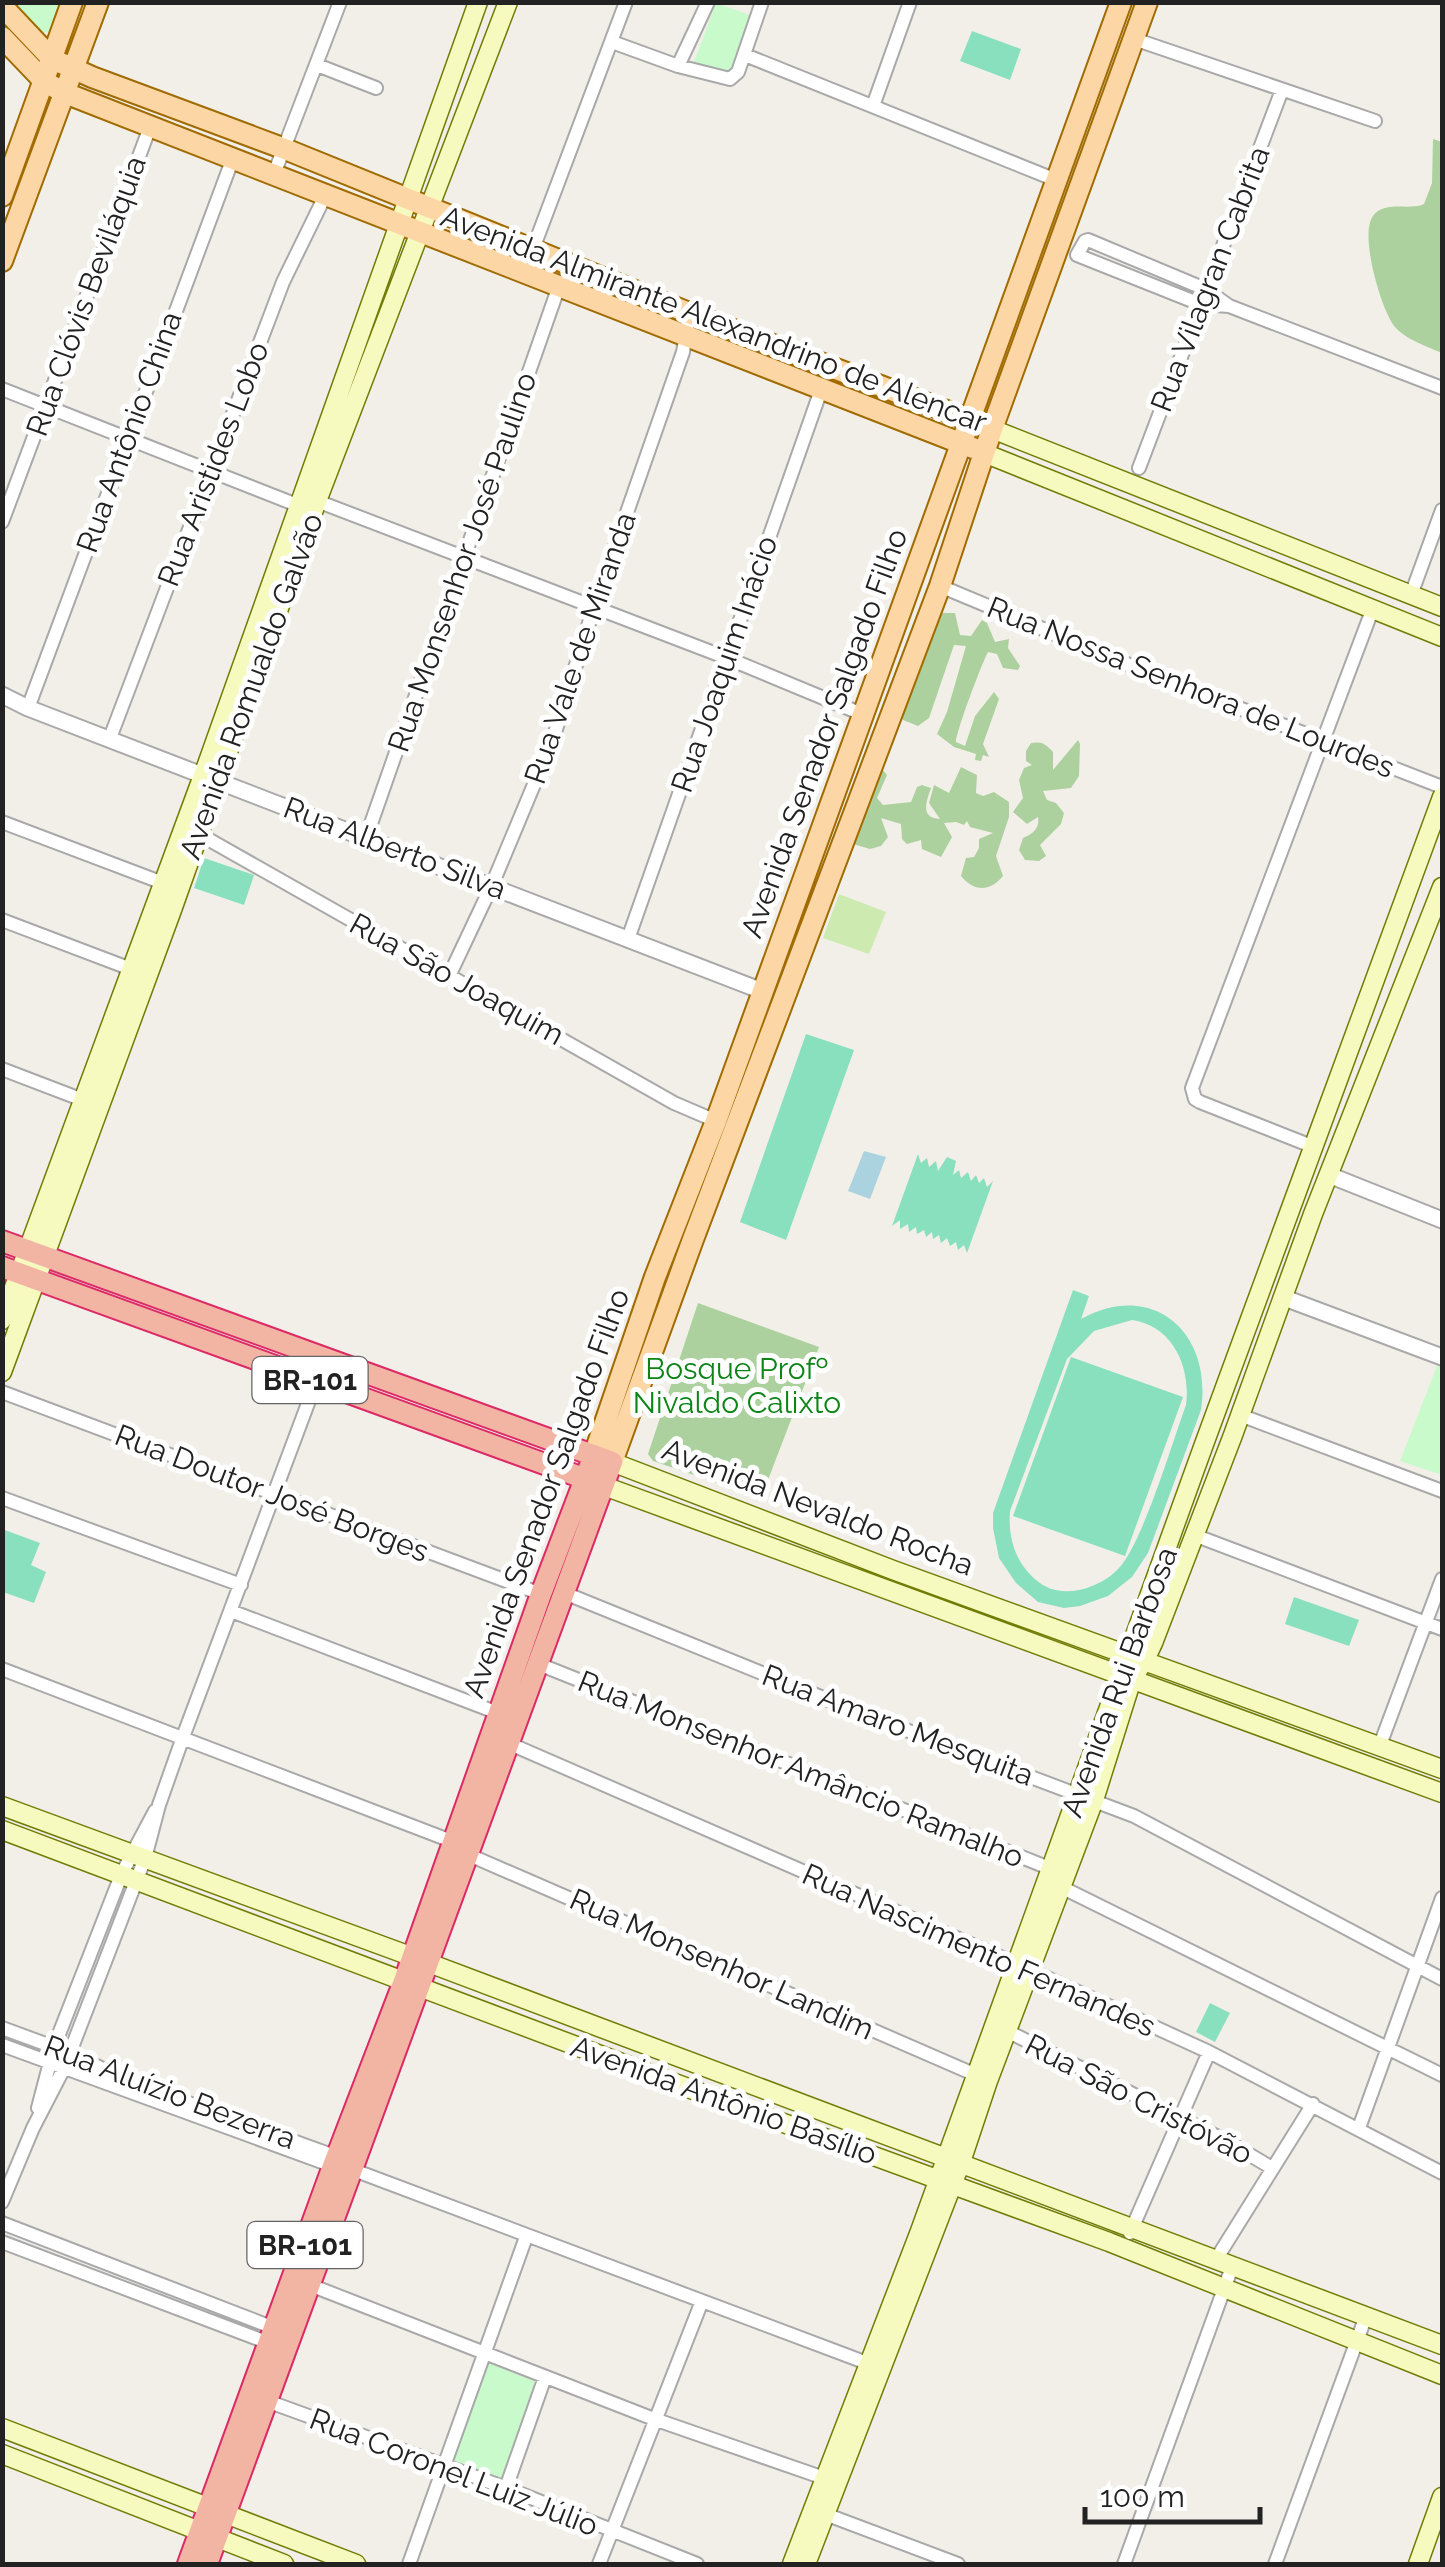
<svg xmlns="http://www.w3.org/2000/svg" width="1445" height="2567" font-family="Raleway,sans-serif">
<style>
.grass{fill:#cdebb0}
.forest{fill:#add19e}
.park{fill:#c8facc}
.pitch{fill:#88e0be;fill-rule:evenodd}
.water{fill:#aad3df}
.lines{fill:none;stroke-linecap:round;stroke-linejoin:round}
.minor-casing{stroke:#a9a9a9;stroke-width:16}
.tertiary-casing{stroke:#a9a9a9;stroke-width:19}
.secondary-casing{stroke:#707d05;stroke-width:21}
.primary-casing{stroke:#a06b00;stroke-width:24}
.trunk-casing{stroke:#dc2a67;stroke-width:24}
.minor{stroke:#fff;stroke-width:12}
.tertiary{stroke:#fff;stroke-width:15}
.secondary{stroke:#f7fabf;stroke-width:18}
.primary{stroke:#fcd6a4;stroke-width:20}
.trunk{stroke:#f2b4a3;stroke-width:20}
.labels{text-anchor:middle;dominant-baseline:central;stroke-width:10;stroke-linejoin:round;paint-order:stroke}
.shield{fill:#fff;stroke:#646464;stroke-width:2.5}
.shield-label{font-size:28px;font-weight:bold;fill:#222}
.street-label{font-size:30px;fill:#222;stroke:#fff}
.park-label{font-size:30px;fill:#0c8416;stroke:#fff}
</style>
<rect width="100%" height="100%" fill="#f2efe9"/>
<path class="grass" d="M839,894L886,912L869,954L823,938Z"/>
<path class="forest" d="M1433,139L1442,142V353C1428,347 1405,339 1395,327C1381,310 1359,234 1373,216C1385,200 1409,211 1424,204L1432,183Z
M940,613H955L960,635L971,636L982,620L987,623L995,642L1009,639L1008,648L1020,666L1018,670L1003,668L997,654L988,652C982,663 956,732 956,742L965,746L975,716L994,692L999,699L983,744L989,757L983,755L981,761L975,760L976,754L954,747L937,734L947,712L966,646L954,645L929,718L918,726L903,720L902,711L930,624Z
M1078,740L1080,744L1079,776L1071,788L1043,791L1047,800L1056,803L1064,813L1061,824L1040,845L1046,856L1039,861L1025,860L1019,850L1023,838C1033,834 1040,828 1038,817L1027,824L1013,812L1023,798L1019,780L1024,768L1032,765L1026,761V751L1031,743C1042,741 1046,744 1053,752V770Z
M961,767L977,775L976,793L983,796L994,792L1009,802V817L996,856L1003,876C990,892 974,892 961,876L966,858L974,857L979,848V839L993,833L970,827L967,821L964,825L956,822L944,823L952,837L941,857L922,849L921,840L907,844L902,839L901,824L881,818L888,837L881,846L870,849L853,844L881,768L887,775L877,798L883,805L911,802L917,787L922,785L931,788C926,802 920,818 940,819L929,803L934,785L949,793Z
M698,1303L819,1347L761,1498L653,1461L648,1454Z"/>
<path class="park" d="M13,3H65L53,31L42,33Z
M716,3L750,15L729,74L694,62Z
M1439,1361L1442,1363V1475L1400,1461Z
M485,2358L536,2377L502,2482L451,2461Z"/>
<path class="pitch" d="M972,31L1021,49L1010,80L960,61Z
M204,858L254,875L244,905L194,888Z
M806,1034L854,1050L786,1240L740,1222Z
M918,1154L921,1163L927,1158L929,1167L936,1161L938,1171L947,1157L956,1161L953,1175L959,1170L961,1178L968,1172L971,1181L976,1175L979,1183L984,1178L987,1187L993,1181L967,1253L964,1245L958,1250L956,1242L950,1246L947,1238L941,1243L939,1235L933,1239L932,1232L926,1237L924,1230L917,1234L916,1227L909,1232L908,1224L900,1229V1220L892,1226Z
M1073,1290L1089,1296L1081,1319C1153,1279 1213,1333 1201,1410L1148,1553L1132,1577L1108,1596L1080,1606L1064,1608L1038,1602L1016,1583L999,1558L993,1528V1513ZM1132,1320C1173,1326 1191,1367 1186,1405C1172,1443 1143,1542 1119,1568C1109,1579 1094,1587 1079,1590C1063,1593 1049,1591 1036,1580C1015,1562 1008,1538 1010,1511L1067,1359L1094,1331Z
M1071,1357L1183,1397L1125,1556L1013,1516Z
M2,1529L40,1543L31,1565L46,1572L34,1603L3,1592Z
M1294,1597L1359,1620L1349,1646L1285,1624Z
M1210,2003L1230,2013L1215,2042L1196,2032Z"/>
<path class="water" d="M864,1151L886,1157L870,1199L848,1191Z"/>
<g class="lines">
<defs>
<path id="minor" d="M1134,39L1375,121
M612,42L678,66L730,79L738,72L762,2
M745,55L1056,180
M317,65L376,88
M678,66L708,2
M873,106L910,2
M274,174L340,2
M533,249L626,2
M1229,306L1200,304L1077,255L1085,241L1088,240L1205,289L1229,306L1442,388
M2,389L297,505
M1139,468L1282,90
M317,501L727,658L862,714
M2,522L150,127
M940,586L1146,672L1442,787
M1411,595L1442,510
M28,708L233,158
M110,738L283,282L326,194
M2,822L163,883
M199,834L674,1103L716,1121
M366,838L559,286
M2,920L131,969
M628,939L821,390
M450,974L492,885L553,739L594,607L683,352L688,323L694,315
M2,1069L83,1100
M1314,1147L1200,1102L1195,1099L1192,1088L1373,608
M2,1392L541,1594
M1240,1415L1442,1491
M2,1498L241,1585
M1194,1535L1442,1629
M562,1592L853,1710L1134,1816L1442,1979
M231,1611L498,1713
M536,1663L1059,1872
M2,1669L454,1842
M508,1743L1030,1970L1209,2052L1442,2173
M1380,1745L1442,1579
M467,1854L976,2075
M1055,1884L1442,2075
M2,2028L70,2053L125,2080L337,2157
M1007,2031L1230,2143L1272,2168
M2,2045L333,2166
M38,2108L54,2047L122,1873L155,1811
M1359,2128L1442,1898
M351,2169L867,2363
M2,2202L33,2128L64,2068L145,1858L159,1805L183,1737L316,1382
M2,2223L274,2328
M1130,2233L1209,2052
M2,2242L269,2343
M1215,2261L1313,2104
M310,2285L654,2419L824,2478
M267,2401L506,2488L697,2564
M506,2488L545,2377
M825,2514L958,2564
M409,2564L526,2237
M599,2564L702,2301
M1124,2564L1232,2267
M1275,2564L1366,2316"/>
<path id="tertiary" d="M2,695L28,708L762,991
M1329,1175L1442,1220
M1282,1297L1442,1357"/>
<path id="secondary" d="M992,429L1442,607
M984,453L1442,637
M2,1320L205,770L478,2
M2,1372L172,910L317,501L508,2
M612,1462L893,1570L1442,1769
M604,1486L1442,1793
M2,1806L413,1957L1442,2345
M2,1830L704,2094L1109,2242L1442,2375
M2,2428L356,2564
M2,2454L284,2564
M792,2564L920,2231L1203,1447L1442,797
M806,2564L961,2162L988,2081L1094,1800L1132,1679L1145,1660L1153,1643L1233,1435L1313,1214L1442,887
M1418,2564L1442,2497"/>
<path id="primary" d="M2,6L52,59L92,77L285,149L694,315L983,425
M2,37L45,82L65,93L973,448
M2,196L72,2
M2,261L98,2
M594,1455L655,1277L716,1121L1121,2
M612,1462L692,1242L940,586L992,429L1147,2"/>
<path id="trunk" d="M2,1241L612,1462L207,2564
M2,1267L597,1483
M188,2564L333,2166L404,1981L541,1594L594,1455"/>
</defs>
<use href="#minor" class="minor-casing"/>
<use href="#tertiary" class="tertiary-casing"/>
<use href="#secondary" class="secondary-casing"/>
<use href="#primary" class="primary-casing"/>
<use href="#trunk" class="trunk-casing"/>
<use href="#minor" class="minor"/>
<use href="#tertiary" class="tertiary"/>
<use href="#secondary" class="secondary"/>
<use href="#primary" class="primary"/>
<use href="#trunk" class="trunk"/>
</g>
<g class="labels">
<g class="shield">
<rect x="252.5" y="1357" width="115" height="46" rx="8"/>
<rect x="247.5" y="2222" width="115" height="46" rx="8"/>
</g>
<g class="shield-label">
<text x="310" y="1380">BR-101</text>
<text x="305" y="2245">BR-101</text>
</g>
<g class="street-label">
<text transform="translate(1210 279) rotate(-69)">Rua Vilagran Cabrita</text>
<text transform="translate(86 296) rotate(-70)">Rua Clóvis Beviláquia</text>
<text transform="translate(714 319) rotate(21)">Avenida Almirante Alexandrino de Alencar</text>
<text transform="translate(129 432) rotate(-70)">Rua Antônio China</text>
<text transform="translate(213 464) rotate(-69)">Rua Aristides Lobo</text>
<text transform="translate(462 562) rotate(-71)">Rua Monsenhor José Paulino</text>
<text transform="translate(580 648) rotate(-71)">Rua Vale de Miranda</text>
<text transform="translate(724 664) rotate(-71)">Rua Joaquim Inácio</text>
<text transform="translate(251 686) rotate(-70)">Avenida Romualdo Galvão</text>
<text transform="translate(1191 687) rotate(22)">Rua Nossa Senhora de Lourdes</text>
<text transform="translate(824 733) rotate(-70)">Avenida Senador Salgado Filho</text>
<text transform="translate(395 848) rotate(21)">Rua Alberto Silva</text>
<text transform="translate(457 979) rotate(29)">Rua São Joaquim</text>
<text transform="translate(272 1493) rotate(21)">Rua Doutor José Borges</text>
<text transform="translate(546 1493) rotate(-70)">Avenida Senador Salgado Filho</text>
<text transform="translate(818 1507) rotate(21)">Avenida Nevaldo Rocha</text>
<text transform="translate(1119 1682) rotate(-70)">Avenida Rui Barbosa</text>
<text transform="translate(898 1725) rotate(21)">Rua Amaro Mesquita</text>
<text transform="translate(801 1769) rotate(22)">Rua Monsenhor Amâncio Ramalho</text>
<text transform="translate(979 1950) rotate(24)">Rua Nascimento Fernandes</text>
<text transform="translate(722 1964) rotate(24)">Rua Monsenhor Landim</text>
<text transform="translate(170 2092) rotate(21)">Rua Aluízio Bezerra</text>
<text transform="translate(1139 2099) rotate(27)">Rua São Cristóvão</text>
<text transform="translate(724 2100) rotate(20)">Avenida Antônio Basílio</text>
<text transform="translate(454 2472) rotate(21)">Rua Coronel Luiz Júlio</text>
</g>
<g class="park-label">
<text x="737" y="1368">Bosque Profº<tspan x="737" dy="34">Nivaldo Calixto</tspan></text>
</g>
</g>
<rect width="1445" height="2567" fill="none" stroke="#222222" stroke-width="10"/>
<path d="M1085 2507v15h175v-15" fill="none" stroke="#222222" stroke-width="5"/>
<text x="1100" y="2507" font-size="30" fill="#222222" stroke="#ffffff" stroke-width="8" paint-order="stroke">100 m</text>
</svg>
